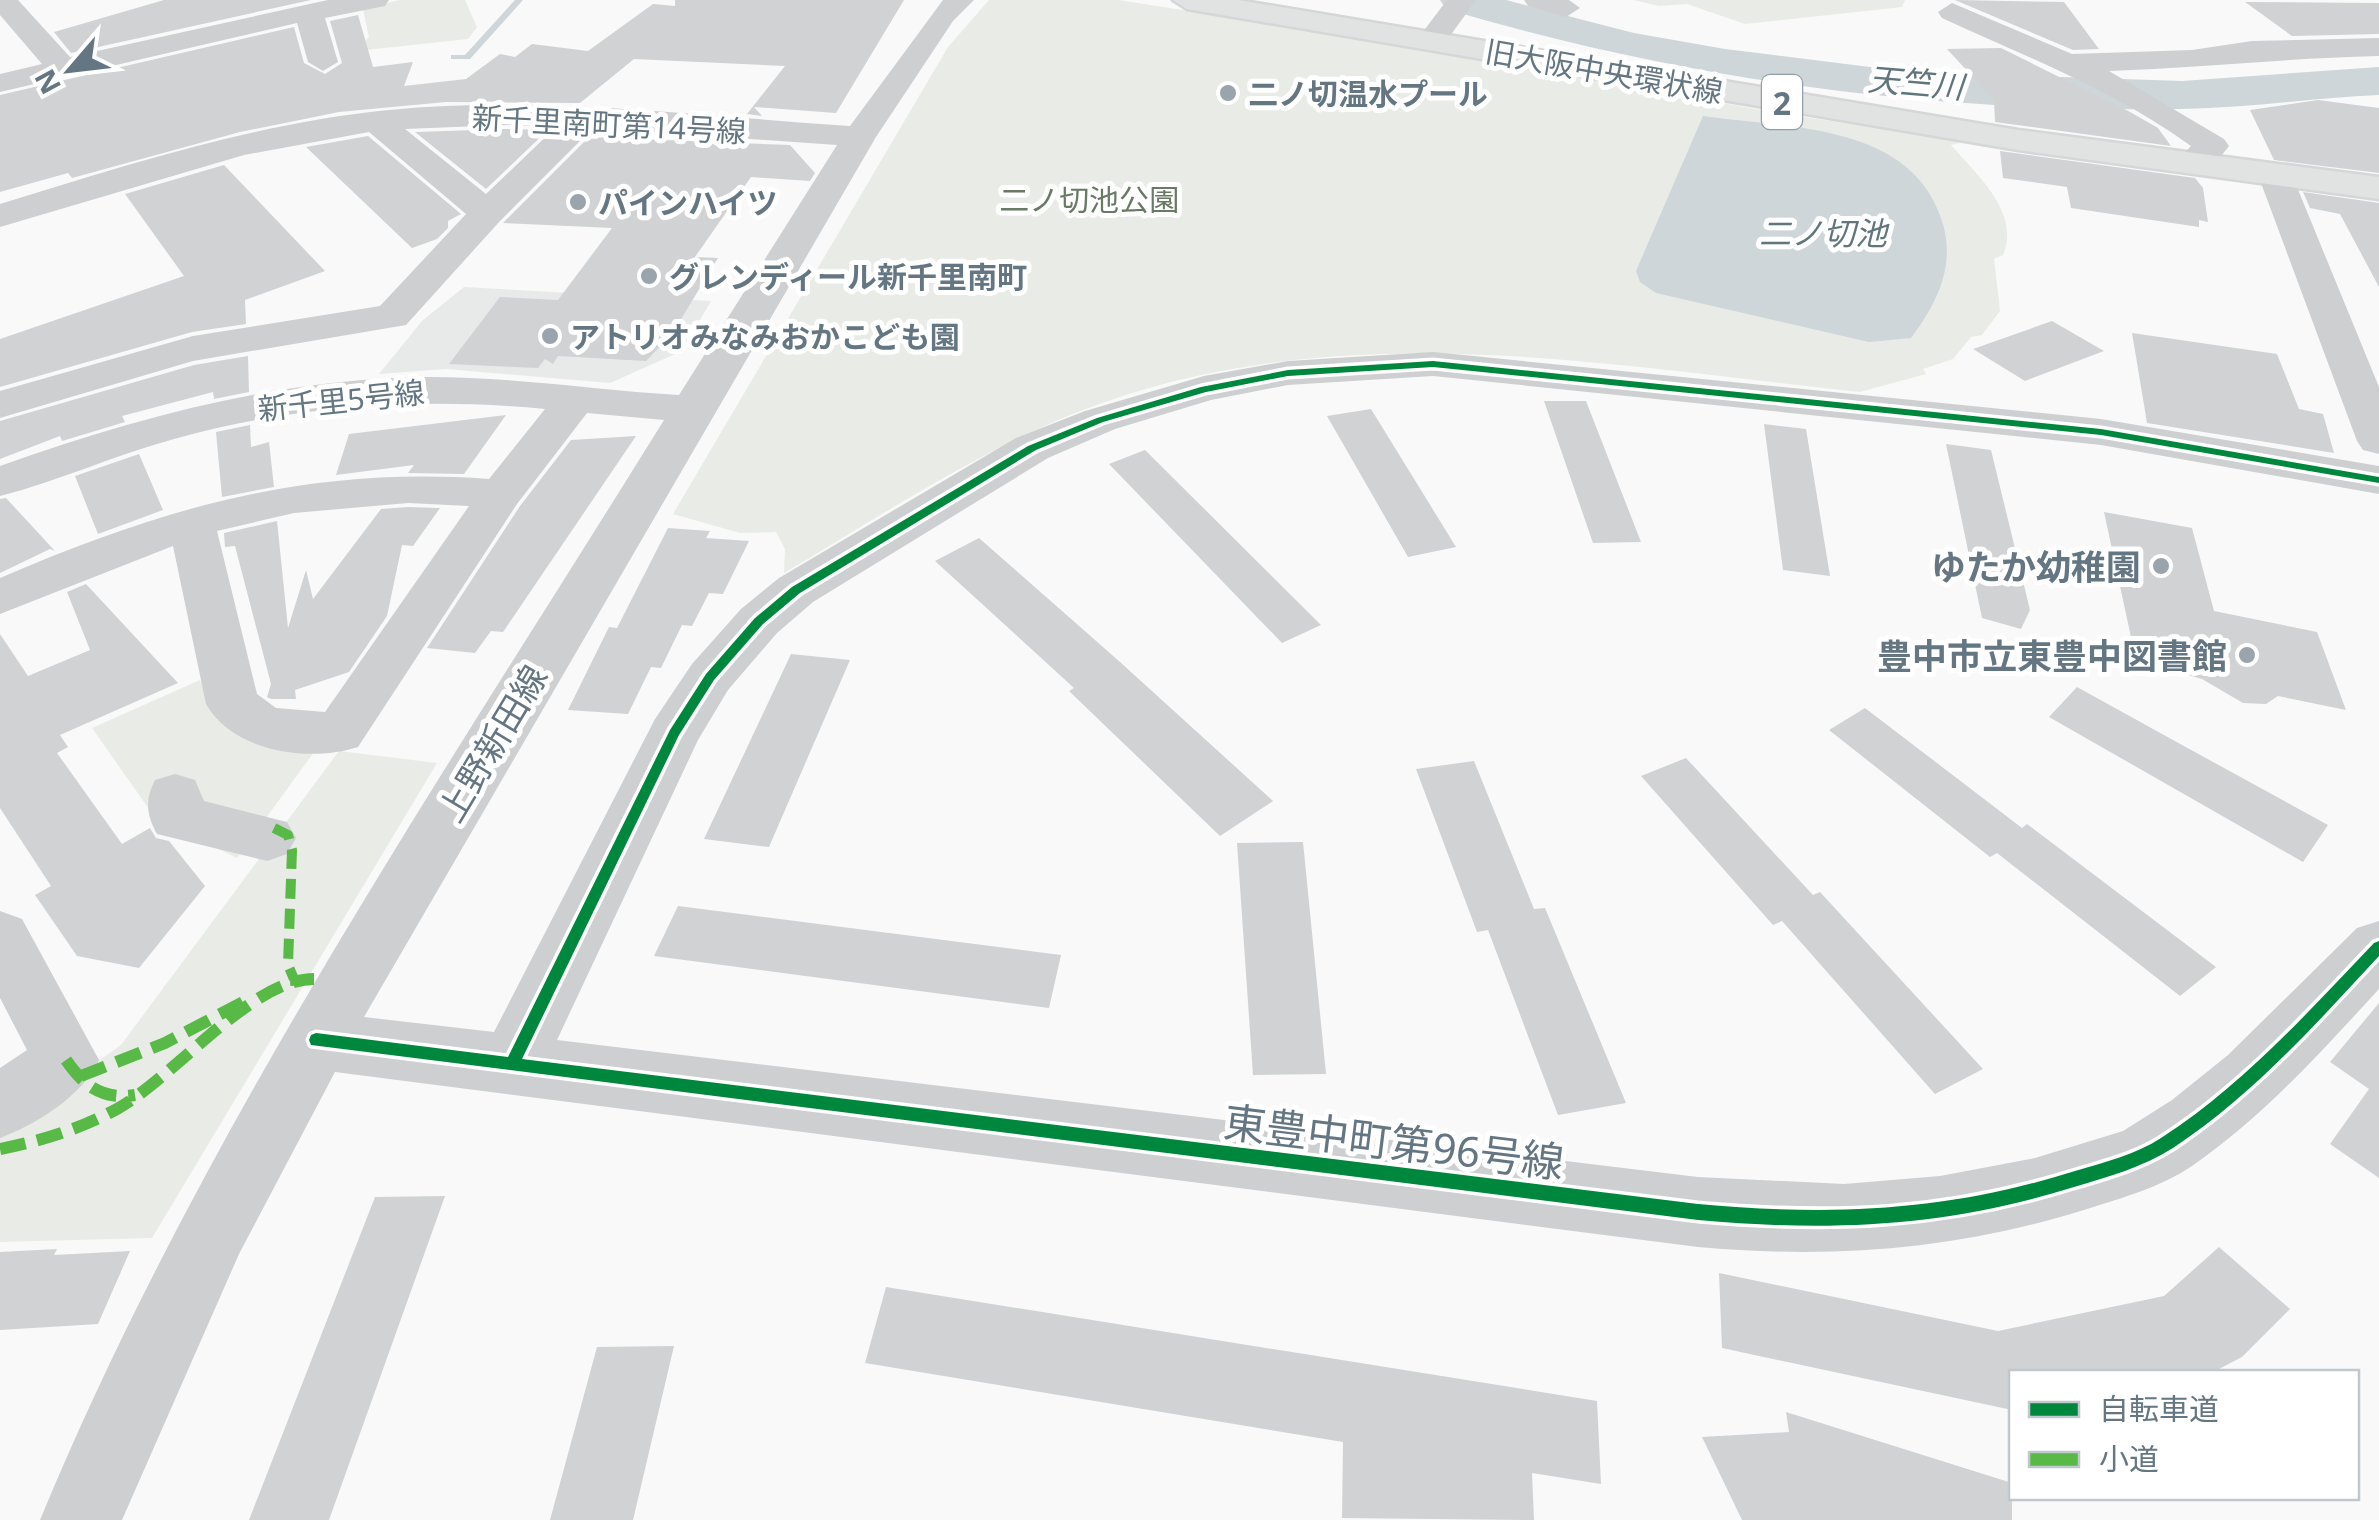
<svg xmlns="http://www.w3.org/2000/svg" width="2379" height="1520" font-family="'Noto Sans','Noto Sans JP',sans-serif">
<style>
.built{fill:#e8e9e9}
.green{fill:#e8ebe6}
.water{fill:#ced6d9}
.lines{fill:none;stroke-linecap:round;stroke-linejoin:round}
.stream{fill:#ced6d9;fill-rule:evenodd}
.river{fill:#ced6d9;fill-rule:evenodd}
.building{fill:#d0d2d3}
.major-casing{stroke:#d5d6d7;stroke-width:5}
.minor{fill:#cecfd0;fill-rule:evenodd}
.major{fill:#e1e2e2;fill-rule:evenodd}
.quiet-far1{stroke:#58b947;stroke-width:10;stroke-dasharray:20 10;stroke-linecap:butt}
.quiet{stroke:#58b947;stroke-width:12;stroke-dasharray:26 12;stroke-linecap:butt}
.cycleway-casing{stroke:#fff;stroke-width:7}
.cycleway{fill:#00873e;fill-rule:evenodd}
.poi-dot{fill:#99a4ac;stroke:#fff;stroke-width:4}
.labels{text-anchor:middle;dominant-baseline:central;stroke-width:10;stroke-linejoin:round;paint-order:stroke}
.far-street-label{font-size:30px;fill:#657683;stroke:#fff}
.far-poi-label{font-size:30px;font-weight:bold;fill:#657683;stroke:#fff;text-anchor:start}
.far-park-label{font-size:30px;fill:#687a64;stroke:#fff}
.far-water-label{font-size:32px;font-style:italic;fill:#60757c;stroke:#fff}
.shield{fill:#fff;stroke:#939fa8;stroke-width:2.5}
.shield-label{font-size:32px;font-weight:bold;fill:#657683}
.poi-label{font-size:35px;font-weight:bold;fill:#657683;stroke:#fff;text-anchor:end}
.street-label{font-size:35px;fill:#657683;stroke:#fff}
.near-street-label{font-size:42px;fill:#657683;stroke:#fff}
</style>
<rect width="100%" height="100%" fill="#f9f9f9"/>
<path class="built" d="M464,287L711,301L682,351L610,383L446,369L379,374L422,321Z"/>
<path class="green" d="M400,0H465L477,27L468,39L356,51L369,37L363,9Z
M989,0H1118L1403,44L1783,114L1968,141L1951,145C1977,175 2021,213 2003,255L1994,259L2000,311L1982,335L1971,337L1953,359L1923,369L1926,374L1860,392C1598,364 1329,312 1075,413C973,454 879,517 784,573L785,549L776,532L740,533L673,514L948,47Z
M1634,0H1905L1902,7L1745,24L1687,4L1659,6Z
M200,680L211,705L314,752L237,858L156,819L92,728Z
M339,751L437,763L152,1238L0,1242V1131L121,1045Z"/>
<path class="water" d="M1703,116C1786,128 1909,123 1941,218C1957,263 1938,302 1911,338L1869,342L1656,293L1640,282L1636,271Z"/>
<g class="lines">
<path class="stream" d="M515,0H523L470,59H451V55H465Z"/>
<path class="river" d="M1440,0H1506L1634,33L1725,49L1910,72L2182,81L2379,67V95C2313,98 2248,108 2182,109C1932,113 1686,80 1446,9Z"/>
</g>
<path class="building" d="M164,0H311L71,53L54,32Z
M675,0H904L836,113L754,107L762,116L747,114L785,66L634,59L580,103L446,102L339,112L240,132L72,178L68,173L0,192V95L294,27L304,63L325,74L342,63L330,21L358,15L373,67L413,62L404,86L466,79L500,54L515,57L532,44L588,51L653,4L675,6Z
M1955,0L2064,2L2099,49L2073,50Z
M2245,2L2379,3V34L2292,36Z
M2001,48L2130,112L2158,128L2171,146L1995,122L1994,100L1947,49Z
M2318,100L2379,108V173L2274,160L2250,110Z
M548,130L486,189L415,132L506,129Z
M368,136L461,214L448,221V228L437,239L412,248L306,147Z
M589,137L790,145L815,173L810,181L751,177L695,257L718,258L672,334L646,361L558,356L553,364L545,359L538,368L449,364L500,297L558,300L612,228L503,223Z
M2000,151L2195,178L2203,188L2208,222L2199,220V227L2071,208L2067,187L2003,178Z
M224,165L325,271L245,300L246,324L192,332L0,387V339L184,276L125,194Z
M2303,192L2379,203V287L2340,214L2310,208Z
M2052,321L2104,351L2025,381L1973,349Z
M2132,333L2277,354L2299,409L2323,414L2334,453L2147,423Z
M248,356L249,392L214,399L213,392L122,416L125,422L62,441L60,436L0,459V421L194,365Z
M1544,401H1586L1641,542L1593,543Z
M1371,409L1456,547L1408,557L1327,416Z
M506,415L464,474L408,473L414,465L336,475L349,434Z
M1764,424L1806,429L1830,576L1783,570Z
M250,425L251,447L269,442L274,487L222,497L216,432Z
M636,436L503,632L491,631L475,653L427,648L520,506L571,440Z
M1946,444L1991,450L2030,610L2021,629L1982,618Z
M1145,450L1321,625L1282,643L1109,464Z
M139,454L163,510L98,534L75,476Z
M6,498L55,551L50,549L0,573V499Z
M408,507L440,508L413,546L402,545L387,616L349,672L295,690L296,699H271L267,697L271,684L235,546L225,547L224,533L277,521L288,628L306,570L313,599L381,509Z
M2104,512L2192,528L2214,611L2317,632L2346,710L2278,696L2266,704L2243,703L2202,679L2181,673L2179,660L2134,651Z
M668,528L710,531L706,538L749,541L723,594L709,593L692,626L682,625L661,668L651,667L628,714L568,710L609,627L617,628Z
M979,538L1120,662L1273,801L1220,836L1069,691L1074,688L935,561Z
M86,584L178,683L60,735L68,747L57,753L122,844L150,828L156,838L169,841L205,886L139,968L77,956L35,895L51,886L0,808V634L28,676L90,650L67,592Z
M791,654L850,660L769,847L704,839Z
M2077,687L2173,740L2328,825L2303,862L2049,717Z
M1865,708L2022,828L2027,824L2216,967L2180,996L1997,853L1990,857L1829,730Z
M1686,758L1813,895L1820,892L1983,1069L1935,1094L1782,921L1773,925L1641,776Z
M1474,761L1534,909L1545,908L1626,1103L1558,1115L1488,930L1477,932L1416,769Z
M1303,842L1326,1074L1253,1075L1237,843Z
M678,906L1061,955L1049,1008L654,956Z
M2379,1003V1178L2330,1144L2369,1089L2330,1062Z
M445,1196L329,1520H249L375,1197Z
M2219,1247L2290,1309L2242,1357L2213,1372H2012V1410L1722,1348L1719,1273L1998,1331L2164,1296Z
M57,1249L54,1255L130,1251L98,1324L0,1330V1252Z
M886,1287L1597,1401L1601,1484L1532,1473L1534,1520L1342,1518L1343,1442L865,1363Z
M674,1346L633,1520H550L597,1347Z
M1786,1412L2012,1483V1520H1742L1702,1437L1789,1432Z"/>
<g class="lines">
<defs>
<path id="major" d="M1173,0H1238L2018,130L2379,177V199L2018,150L1187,9Z"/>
</defs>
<use href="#major" class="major-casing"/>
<path class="minor" d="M0,0H18L70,57L328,0H389L385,6L325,18L338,62L323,71L308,62L297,23L0,92V74L42,64L0,15Z
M943,0H974L953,21L876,137L364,1017L494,1032L655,719L692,664L741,609L779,578L1016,438L1085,411L1204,376L1288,361L1433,352L2101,419L2379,466V494L2101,445L1433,376L1288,385L1211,400L1115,429L1048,458L813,602L777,633L728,690L698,740L557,1040L1698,1177L1844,1184L1940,1176L2035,1158L2123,1131L2172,1100L2228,1055L2357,928L2379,921V989C2321,1052 2263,1117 2192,1166C2161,1187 2122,1198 2087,1209C1957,1250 1833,1259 1698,1247L335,1072L239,1254L122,1520H40C202,1129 442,778 664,420L587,413L517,504L358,747C309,763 233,752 206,704L173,546L0,614V578C165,507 308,466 489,479L545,409C420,397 296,405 174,439C115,455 59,481 0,496V466C138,417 282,378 429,377C513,377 596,390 679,395L837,145L593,128L500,221L406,325L193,361L0,418V391L193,336L380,306L466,214L369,132L244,155L0,227V204C127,165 256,123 389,110C542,95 697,116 850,126ZM506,125L557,126L486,194L405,129ZM408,503L469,506L325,712L276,708L257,694L217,531L294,513Z
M1447,0H1476L1442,47H1420L1416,41Z
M1524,0H1569L1580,8L1566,17L1528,6Z
M1952,3L2072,54L2192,50L2252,41L2379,38V56C2288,58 2199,68 2109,71L2224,139L2229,146C2217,163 2202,174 2181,169L2176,162L2191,146C2115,91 2027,57 1942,18L1938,12Z
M2275,165L2287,168L2292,175L2379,387V454L2363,450L2357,441L2258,175L2263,168Z
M175,774L195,780L204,801L287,822L296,838L287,854L267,861L157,834C146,814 145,800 155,780Z
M0,911L22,919L99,1060C82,1096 37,1124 0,1138V1068L27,1050L0,998Z"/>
<use href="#major" class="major"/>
<path class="quiet-far1" d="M274,828L288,835L292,850L288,965L294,979
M290,981L314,979"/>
<path class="quiet" d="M66,1060C84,1086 102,1100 135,1095
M81,1076L165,1043L253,997
M0,1149C41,1141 80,1129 117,1109C176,1076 251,979 314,979"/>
<defs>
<path id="cycleway" d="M1433,361L2101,429L2379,477V483L2101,435L1433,367L1288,376L1206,392L1103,422L1036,450L800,593L763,624L714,680L679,735L522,1059L1698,1204C1833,1216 1945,1212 2075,1171C2105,1162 2135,1155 2161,1138C2242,1086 2308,1012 2374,943L2379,941V956C2315,1025 2252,1096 2173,1148C2143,1167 2108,1177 2074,1187C1946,1227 1831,1232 1698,1220L311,1045L309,1040L311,1035L316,1033L508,1057L670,730L706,674L755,618L792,587L1028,446L1097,418L1201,387L1288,370Z"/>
</defs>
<use href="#cycleway" class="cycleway-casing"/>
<use href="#cycleway" class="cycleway"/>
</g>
<g class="poi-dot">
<circle cx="1228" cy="93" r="10"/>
<circle cx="578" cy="202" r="10"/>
<circle cx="649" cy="276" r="10"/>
<circle cx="550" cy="336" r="10"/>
<circle cx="2161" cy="566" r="10"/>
<circle cx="2247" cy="655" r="10"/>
</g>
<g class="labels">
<g class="far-street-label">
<text transform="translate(1604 71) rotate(10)">旧大阪中央環状線</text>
<text transform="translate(609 124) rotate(3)">新千里南町第14号線</text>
<text transform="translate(341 400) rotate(-6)">新千里5号線</text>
</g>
<g class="far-poi-label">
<text x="1248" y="93">二ノ切温水プール</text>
<text x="598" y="202">パインハイツ</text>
<text x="669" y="276">グレンディール新千里南町</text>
<text x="570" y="336">アトリオみなみおかこども園</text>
</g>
<g class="far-park-label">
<text x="1089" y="199">二ノ切池公園</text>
</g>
<g class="far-water-label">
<text transform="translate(1916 82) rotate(5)">天竺川</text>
<text x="1823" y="232">二ノ切池</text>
</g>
<rect class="shield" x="1762" y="75" width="40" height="54" rx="8"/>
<g class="shield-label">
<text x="1782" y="102">2</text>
</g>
<g class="poi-label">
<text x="2141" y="566">ゆたか幼稚園</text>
<text x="2227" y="655">豊中市立東豊中図書館</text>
</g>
<g class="street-label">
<text transform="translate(492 743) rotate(-59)">上野新田線</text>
</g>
<g class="near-street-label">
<text transform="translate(1394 1141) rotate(7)">東豊中町第96号線</text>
</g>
</g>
<rect x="2009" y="1370" width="350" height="130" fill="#ffffff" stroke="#c1c8cd" stroke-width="2.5"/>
<rect x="2029" y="1402" width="50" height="15" fill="#00873e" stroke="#c1c8cd" stroke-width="2.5"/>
<text x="2099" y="1420" font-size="30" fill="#657683">自転車道</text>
<rect x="2029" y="1452" width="50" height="15" fill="#58b947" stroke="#c1c8cd" stroke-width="2.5"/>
<text x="2099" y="1470" font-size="30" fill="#657683">小道</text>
<g transform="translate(70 70) rotate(242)" stroke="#ffffff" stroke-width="8" paint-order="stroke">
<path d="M0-8L18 38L0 25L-18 38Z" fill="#657683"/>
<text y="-15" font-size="28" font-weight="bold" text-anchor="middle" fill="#657683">N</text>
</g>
</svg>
